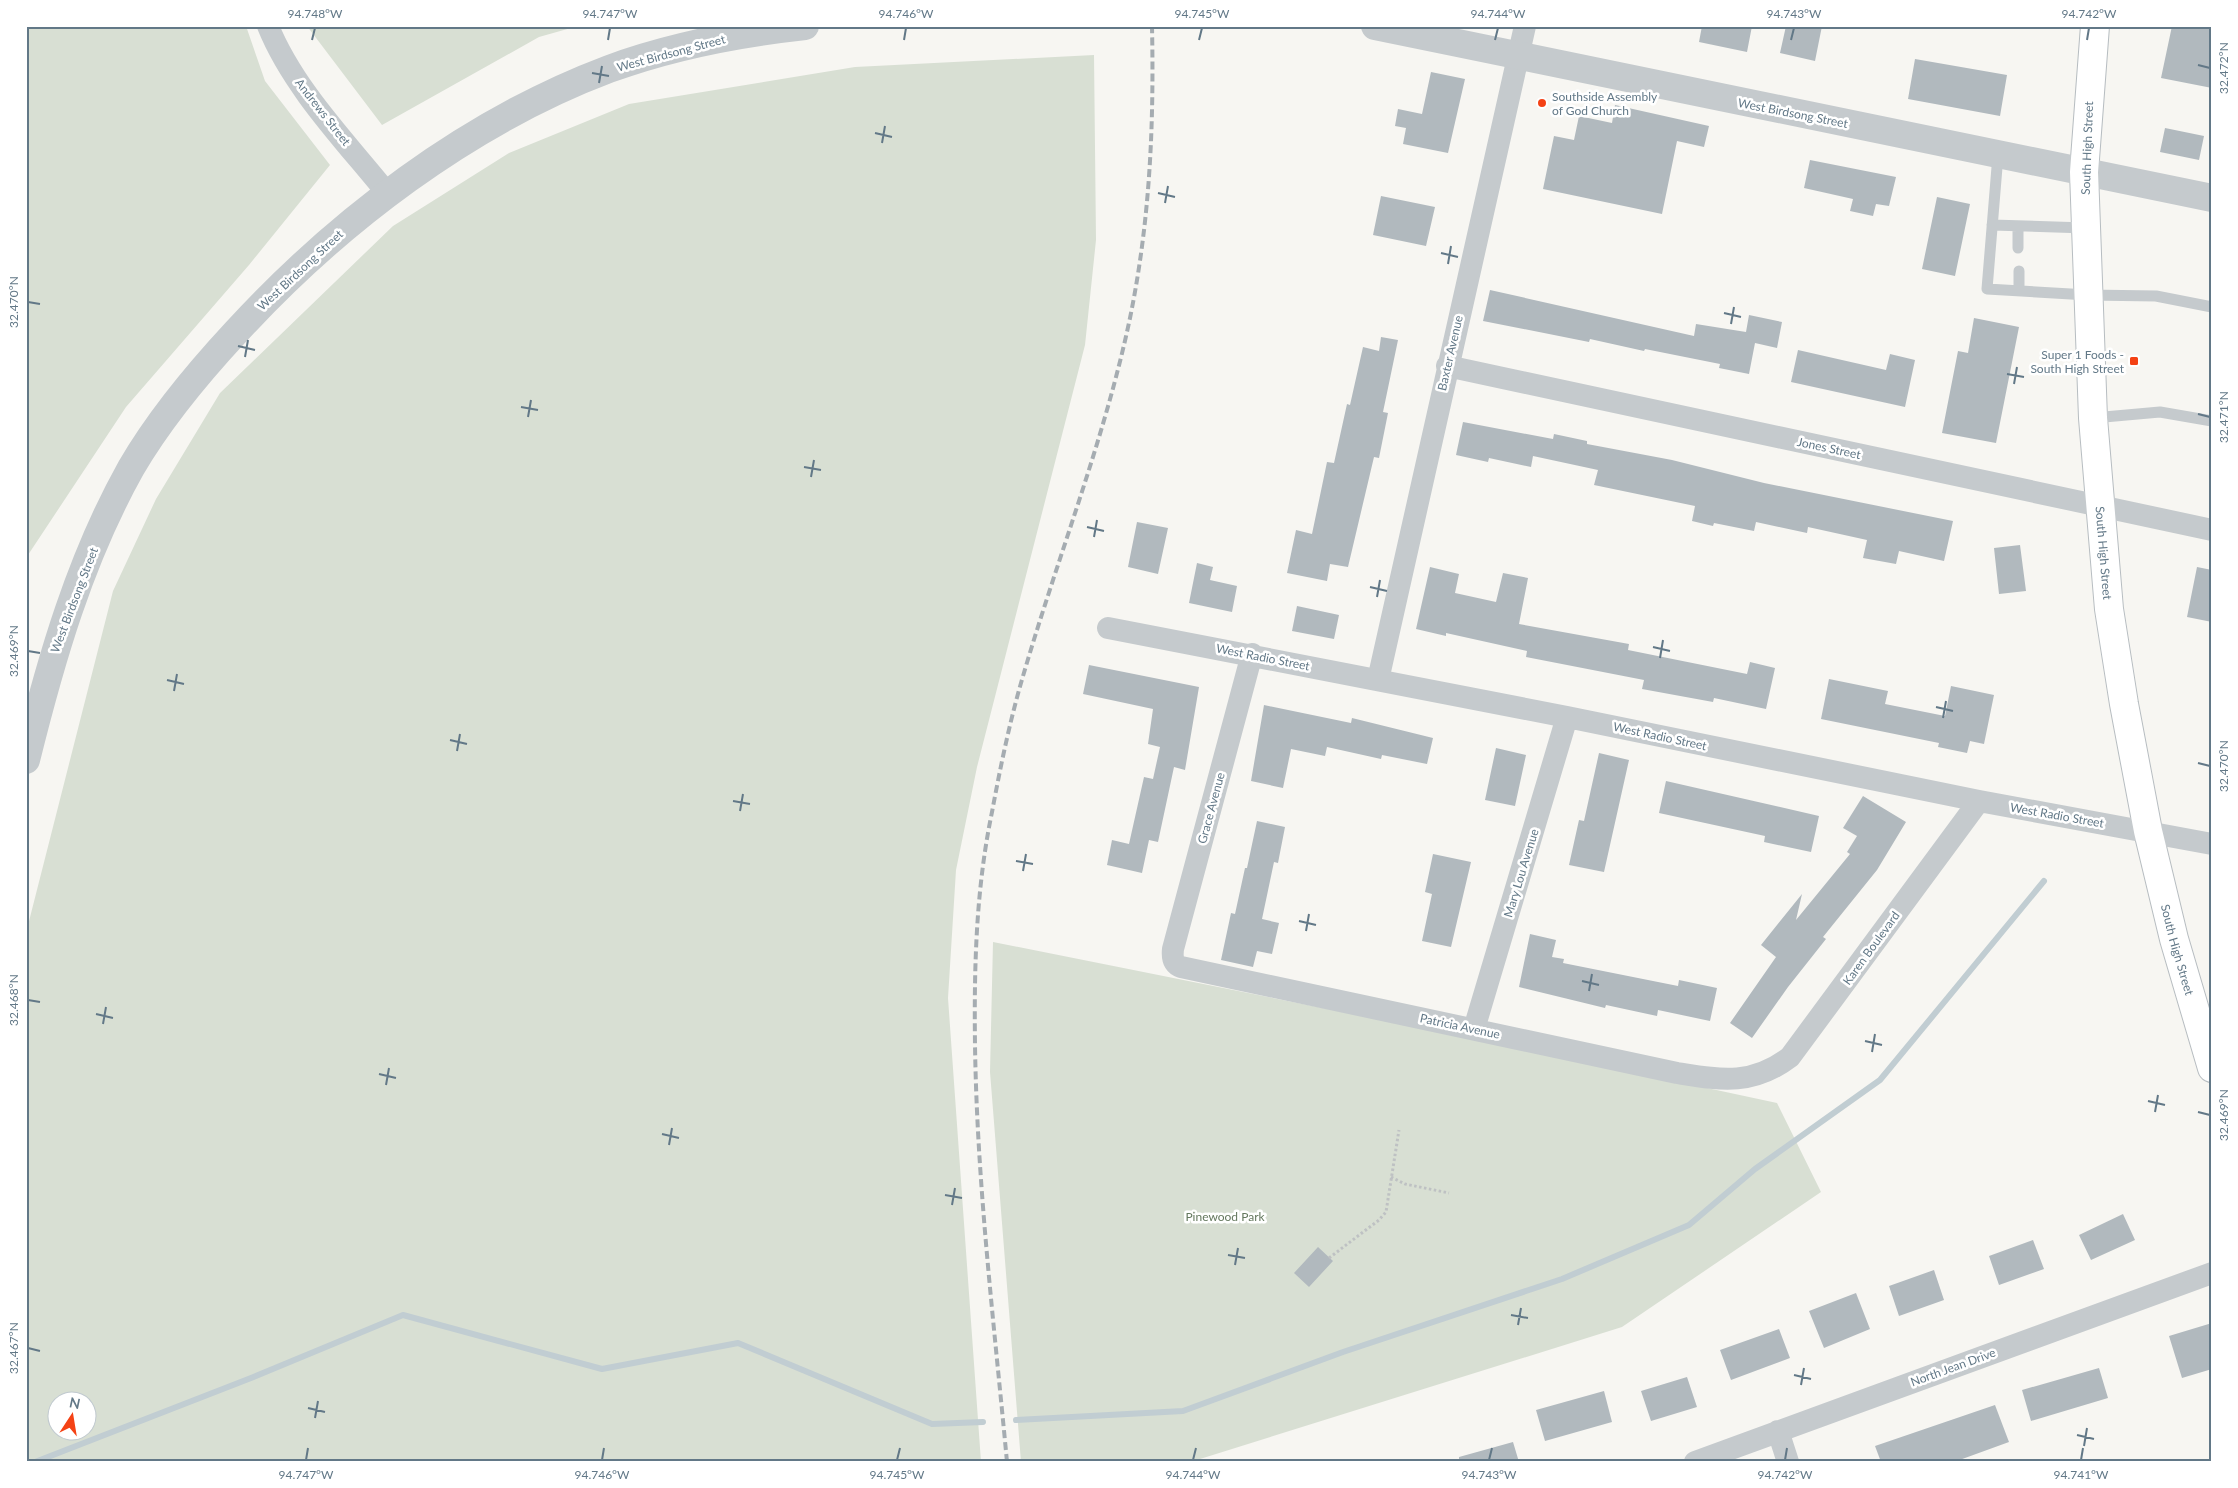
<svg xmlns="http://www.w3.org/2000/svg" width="2238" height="1488" font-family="Lato,sans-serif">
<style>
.green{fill:#d8dfd3;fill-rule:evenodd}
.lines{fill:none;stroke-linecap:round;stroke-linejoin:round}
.stream{stroke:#c1cdd2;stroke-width:6}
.building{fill:#b1b9be}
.secondary-casing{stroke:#b7bdc1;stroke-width:30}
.path{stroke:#bec1c3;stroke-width:3;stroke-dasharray:2.5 2.5;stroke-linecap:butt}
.service{stroke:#c5cacd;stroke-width:11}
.minor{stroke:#c5cacd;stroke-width:22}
.tertiary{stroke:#c5cacd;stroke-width:28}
.secondary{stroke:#fff;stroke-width:28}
.rail{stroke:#a5acb1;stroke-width:4;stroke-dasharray:8 4;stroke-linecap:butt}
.ticks{fill:none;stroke:#627887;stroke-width:2}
.poi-dot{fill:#f44215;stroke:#fff;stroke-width:2}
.labels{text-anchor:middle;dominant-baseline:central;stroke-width:5;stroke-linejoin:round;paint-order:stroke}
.street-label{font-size:12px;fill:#627887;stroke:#fff}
.poi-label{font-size:12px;fill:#627887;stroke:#fff;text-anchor:start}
.park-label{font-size:12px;fill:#64785e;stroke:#fff}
.neatline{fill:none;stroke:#627887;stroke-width:2}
.ticks-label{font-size:12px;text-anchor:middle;fill:#627887}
</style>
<rect width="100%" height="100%" fill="#f7f6f2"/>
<path class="green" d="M26,26H246L265,81L330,165L249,265L126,407L26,558Z
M307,26H578L539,37L382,125Z
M1094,55L1096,240L1085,345L977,767L956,870L948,998L981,1462H26V933L113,591L156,499L220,393L393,226L509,153L629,104L855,67ZM88,1400V1430H58V1400Z
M993,942L1483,1040L1777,1103L1821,1192L1622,1327L1200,1459L1201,1462H1021L990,1072Z"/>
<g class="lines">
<path class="stream" d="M1016,1420L1183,1411L1343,1352L1562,1279L1689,1225L1755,1169L1880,1080L2044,881
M35,1462L251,1378L403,1315L602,1369L738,1343L932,1424L983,1422"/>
</g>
<path class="building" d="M1702,26H1752L1747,52L1699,42Z
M1786,26H1822L1815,61L1780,53Z
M2172,26H2212V88L2161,78Z
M1915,59L2007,75L2000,116L1908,99Z
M1431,72L1465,79L1448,153L1403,144L1406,128L1395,126L1398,109L1422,114Z
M1615,105L1709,126L1704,147L1677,141L1662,214L1543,189L1554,136L1574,140L1579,116L1612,123Z
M2165,128L2204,136L2199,160L2160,152Z
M1810,160L1896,177L1889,206L1876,204L1873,216L1850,211L1853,199L1804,188Z
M1381,196L1435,207L1426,246L1373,235Z
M1937,197L1970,204L1955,276L1922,269Z
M1490,290L1694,336L1696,324L1746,332L1749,315L1782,322L1777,348L1755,343L1749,374L1719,368L1720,364L1645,349L1644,351L1590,339L1589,342L1483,321Z
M1974,318L2019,327L1996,443L1942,433L1958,351L1968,353Z
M1381,337L1398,340L1383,412L1388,413L1379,458L1374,457L1348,567L1330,564L1327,581L1287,573L1296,530L1312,534L1327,462L1334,463L1347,404L1350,405L1363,347L1379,351Z
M1798,350L1886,370L1890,354L1915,360L1905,407L1791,382Z
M1463,422L1553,439L1554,434L1587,441V444L1672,460L1764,483L1953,521L1944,561L1899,551L1896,564L1863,558L1867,540L1808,527L1807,533L1756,522L1754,531L1714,523L1713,526L1692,521L1695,506L1594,485L1598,470L1533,456L1531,467L1489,458L1488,462L1456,455Z
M1137,522L1168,528L1158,574L1128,567Z
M2020,545L2026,591L1999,594L1994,548Z
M1197,563L1213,567L1210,580L1237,586L1232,612L1189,603Z
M1430,567L1459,574L1455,593L1496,602L1503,573L1528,578L1519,624L1629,644L1628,650L1747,674L1750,662L1775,668L1766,709L1714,698L1713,702L1642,689L1644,680L1526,657L1527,651L1446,633V636L1416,629Z
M2197,567L2212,570V622L2187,617Z
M1297,606L1339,615L1334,639L1292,631Z
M1089,665L1199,687L1185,770L1174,767L1158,842L1149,840L1142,873L1107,865L1112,840L1129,844L1144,777L1153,779L1160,747L1148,744L1153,709L1083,694Z
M1829,679L1888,691L1885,704L1945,716L1951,686L1994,695L1984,744L1970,741L1967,753L1938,747L1939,743L1821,719Z
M1264,705L1351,723L1352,718L1433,738L1427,764L1382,755L1381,759L1327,747L1325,756L1291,749L1283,788L1251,781Z
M1496,748L1526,755L1515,806L1485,800Z
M1599,753L1629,760L1604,872L1569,865L1579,820L1584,821Z
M1666,781L1819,816L1811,852L1764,842L1765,836L1659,813Z
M1863,796L1906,822L1877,870L1823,937L1826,939L1788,987L1752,1038L1730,1023L1776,957L1761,945L1802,894L1796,920L1850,854L1847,852L1857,836L1843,828Z
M1257,821L1285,827L1278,863L1274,862L1262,919L1279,923L1272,954L1257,951L1253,967L1221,960L1231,913L1235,914L1245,868H1247Z
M1433,854L1471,862L1451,947L1422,941L1432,894L1425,892Z
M1530,934L1556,940L1552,957L1564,959L1563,963L1678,986L1679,980L1717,988L1710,1021L1658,1010L1657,1016L1606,1005L1605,1008L1519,987Z
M2123,1214L2135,1240L2091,1260L2079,1235Z
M2033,1240L2044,1269L1999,1285L1989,1256Z
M1318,1247L1333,1261L1309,1287L1294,1273Z
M1934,1270L1944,1300L1899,1316L1889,1286Z
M1856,1293L1870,1329L1824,1348L1809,1311Z
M2212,1323V1369L2182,1378L2169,1336Z
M1779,1329L1790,1358L1731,1380L1720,1350Z
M2099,1368L2108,1398L2031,1421L2022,1390Z
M1687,1377L1697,1407L1651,1421L1641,1391Z
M1604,1391L1612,1422L1545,1441L1536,1410Z
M1995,1405L2009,1442L1954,1462H1881L1875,1446Z
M1513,1442L1519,1462H1459V1457Z"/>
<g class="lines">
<defs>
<g id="secondary">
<path id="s1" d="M2095,26L2084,172L2093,418L2109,609L2124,704L2148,831L2174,939L2212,1068"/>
</g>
</defs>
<use href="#secondary" class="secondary-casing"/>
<path class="path" d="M1391,1177L1405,1184L1449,1193
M1329,1258L1379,1220L1386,1212L1399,1130"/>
<path class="service" d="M1998,155L1987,289L2088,295L2156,296L2212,307
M1992,225L2086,228
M2018,226V248
M2019,271V291
M2093,418L2160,412L2212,421"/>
<path class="minor" d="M268,26C293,88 346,142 387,193
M1447,366L2212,530
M1108,628L1567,717L1979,801L2212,844
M1252,654L1173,949C1172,958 1173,964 1181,967L1677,1073C1721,1080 1752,1086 1790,1057L1979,801
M1378,680L1525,26
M1474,1029L1567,717
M1778,1431L1788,1462
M1695,1462L2212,1273"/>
<path class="tertiary" d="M1375,26L2212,198
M26,760C51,659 80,559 131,468C160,418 197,374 236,332C337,222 468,122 609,69C669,47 741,33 805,26"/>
<use href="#secondary" class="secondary"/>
<path class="rail" d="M1007,1462C994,1323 977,1184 975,1045C974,966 976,889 992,812C1000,769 1009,725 1021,683C1056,561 1104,442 1130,318C1150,220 1154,126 1152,26"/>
</g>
<path class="ticks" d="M312,40L315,28M608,40L610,28M904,40L906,28M1199,40L1202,28M1495,40L1498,28M1791,40L1794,28M2087,40L2089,28M2198,65L2210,68M592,73L609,76M599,83L602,66M875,133L892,137M882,143L885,126M1158,193L1175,197M1165,203L1168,186M1441,253L1458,257M1448,264L1451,246M28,302L40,304M1724,313L1741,317M1731,324L1734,307M238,346L255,350M245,357L248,340M2007,374L2024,377M2014,384L2017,367M521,407L538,410M2198,414L2210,417M528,417L531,400M804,467L821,470M811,477L814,460M1087,527L1104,531M1094,537L1097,520M1370,587L1387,591M1377,597L1380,580M1653,647L1670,651M28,651L40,653M1660,658L1663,640M167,680L184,684M174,691L177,674M1936,707L1953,711M1943,718L1946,701M450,740L467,744M457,751L460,734M2198,763L2210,766M733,801L750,804M740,811L743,794M1016,861L1033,864M1023,871L1026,854M1299,921L1316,925M1306,931L1309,914M1582,981L1599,985M1589,991L1592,974M28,1000L40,1002M96,1014L113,1018M103,1024L106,1007M1865,1041L1882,1045M1872,1052L1875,1034M379,1074L396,1078M386,1085L389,1068M2148,1101L2165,1105M2155,1112L2158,1095M2198,1112L2210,1115M662,1134L679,1138M669,1145L672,1128M945,1195L962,1198M952,1205L955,1188M1228,1255L1245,1258M1235,1265L1238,1248M1511,1315L1528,1318M1518,1325L1521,1308M28,1348L40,1351M1794,1375L1811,1379M1801,1385L1804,1368M308,1408L325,1412M315,1418L318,1401M2077,1435L2094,1439M2084,1446L2087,1428M306,1460L308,1448M602,1460L604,1448M897,1460L900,1448M1193,1460L1196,1448M1489,1460L1492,1448M1785,1460L1787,1448M2081,1460L2083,1448"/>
<g class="poi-dot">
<circle cx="1542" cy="103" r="5"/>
<rect x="2129" y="356" width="10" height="10" rx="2.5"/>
</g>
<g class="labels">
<g class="street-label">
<text transform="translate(671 53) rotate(-15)">West Birdsong Street</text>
<text transform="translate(323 112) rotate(52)">Andrews Street</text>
<text transform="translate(1793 113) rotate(11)">West Birdsong Street</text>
<text transform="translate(2087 148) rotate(-88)">South High Street</text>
<text transform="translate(300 270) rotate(-43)">West Birdsong Street</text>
<text transform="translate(1450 353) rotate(-77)">Baxter Avenue</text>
<text transform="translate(1829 448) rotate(12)">Jones Street</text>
<text stroke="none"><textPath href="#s1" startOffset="528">South High Street</textPath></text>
<text transform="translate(74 600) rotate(-69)">West Birdsong Street</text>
<text transform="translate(1263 657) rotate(11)">West Radio Street</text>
<text transform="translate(1660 736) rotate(12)">West Radio Street</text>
<text transform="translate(1211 808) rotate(-75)">Grace Avenue</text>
<text transform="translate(2057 815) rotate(10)">West Radio Street</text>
<text transform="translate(1521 873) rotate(-73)">Mary Lou Avenue</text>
<text transform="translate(1871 948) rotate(-54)">Karen Boulevard</text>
<text stroke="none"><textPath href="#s1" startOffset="932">South High Street</textPath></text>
<text transform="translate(1460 1026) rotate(12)">Patricia Avenue</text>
<text transform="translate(1953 1367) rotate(-20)">North Jean Drive</text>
</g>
<g class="poi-label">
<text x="1552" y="96">Southside Assembly<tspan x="1552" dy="14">of God Church</tspan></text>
<text x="2124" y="354" text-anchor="end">Super 1 Foods -<tspan x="2124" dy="14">South High Street</tspan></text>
</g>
<g class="park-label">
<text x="1225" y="1216">Pinewood Park</text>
</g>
</g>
<rect width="2238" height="1488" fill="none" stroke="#ffffff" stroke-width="55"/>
<g transform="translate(72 1416) rotate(12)"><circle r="24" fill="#ffffff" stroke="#c0c9cf"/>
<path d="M0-4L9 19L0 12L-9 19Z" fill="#f44215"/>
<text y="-8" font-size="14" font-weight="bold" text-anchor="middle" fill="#627887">N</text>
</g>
<rect x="28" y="28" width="2182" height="1432" class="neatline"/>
<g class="ticks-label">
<text x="315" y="18">94.748°W</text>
<text x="610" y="18">94.747°W</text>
<text x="906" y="18">94.746°W</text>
<text x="1202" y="18">94.745°W</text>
<text x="1498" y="18">94.744°W</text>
<text x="1794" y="18">94.743°W</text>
<text x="2089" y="18">94.742°W</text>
<text transform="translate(2224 68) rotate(-90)" y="4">32.472°N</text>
<text transform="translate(14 302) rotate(-90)" y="4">32.470°N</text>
<text transform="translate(2224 417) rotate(-90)" y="4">32.471°N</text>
<text transform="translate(14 651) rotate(-90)" y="4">32.469°N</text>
<text transform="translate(2224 766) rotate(-90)" y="4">32.470°N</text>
<text transform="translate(14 1000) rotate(-90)" y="4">32.468°N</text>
<text transform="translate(2224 1115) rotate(-90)" y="4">32.469°N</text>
<text transform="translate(14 1348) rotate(-90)" y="4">32.467°N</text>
<text x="306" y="1479">94.747°W</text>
<text x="602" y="1479">94.746°W</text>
<text x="897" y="1479">94.745°W</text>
<text x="1193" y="1479">94.744°W</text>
<text x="1489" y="1479">94.743°W</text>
<text x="1785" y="1479">94.742°W</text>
<text x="2081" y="1479">94.741°W</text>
</g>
</svg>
